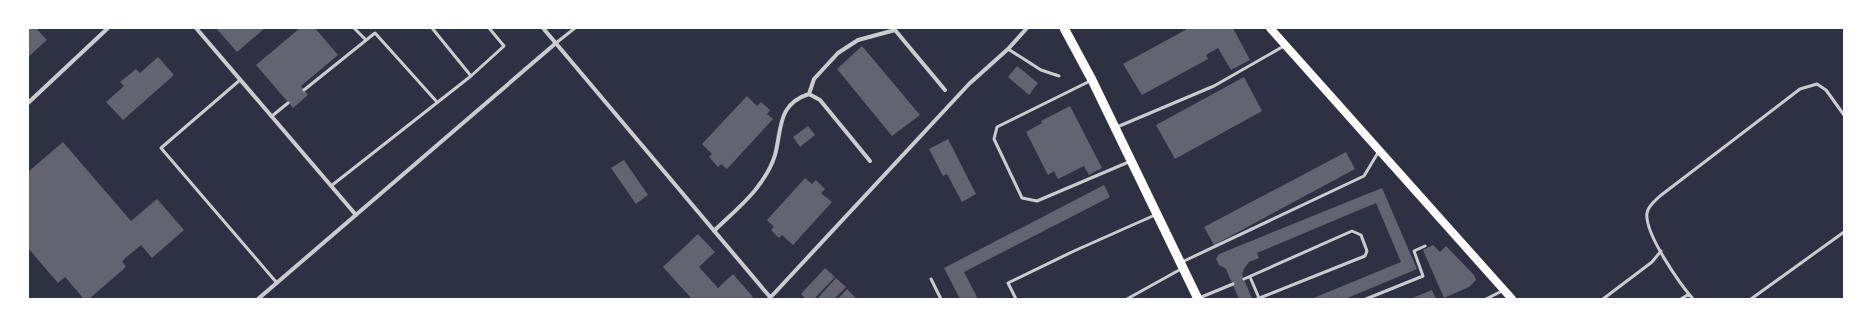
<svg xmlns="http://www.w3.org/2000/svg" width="1872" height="327" font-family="'PT Sans',sans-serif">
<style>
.building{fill:#626471}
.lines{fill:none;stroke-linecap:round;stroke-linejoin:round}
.service{stroke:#caccd0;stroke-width:3}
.minor{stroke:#caccd0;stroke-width:4}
.secondary{stroke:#fff;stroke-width:8}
.primary{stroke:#fff;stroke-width:9}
</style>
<rect width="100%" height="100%" fill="#2d3142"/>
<path class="building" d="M28,28H36L47,40L28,57Z
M216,28H265L237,52Z
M300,28H315L338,55L301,86L308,95L293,108L256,65Z
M1189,28H1233L1250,60L1231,70L1218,48L1206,55L1208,59L1142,95L1123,64Z
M862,46L920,115L892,136L837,69Z
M158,57L174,75L123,120L106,102L124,86L120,82L136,69L140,73Z
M1017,66L1038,83L1029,95L1008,77Z
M1244,77L1262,111L1175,159L1156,125Z
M747,96L757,106L761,102L770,110L767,114L773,119L727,169L721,164L718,167L709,157L712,154L702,144Z
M1070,106L1102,168L1089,175L1084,166L1058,179L1054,171L1048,175L1026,132L1042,123L1041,121Z
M808,126L815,135L800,147L793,137Z
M948,139L976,194L962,202L947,174L943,176L929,149Z
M63,142L131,221L157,199L184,230L152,258L141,245L122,261L126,267L89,299H84L65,277L58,283L28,248V172Z
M1346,152L1355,169L1214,245L1204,227Z
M624,160L648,195L636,204L611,168Z
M805,178L812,184L816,180L825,189L821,193L832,202L793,245L782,235L779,238L771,230L774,227L767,220Z
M1104,185L1110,197L964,272L978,299H960L944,268Z
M1382,188L1417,269L1345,299H1311L1401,262L1376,203L1257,253L1259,258L1249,262L1244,269L1242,274L1252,299H1239L1226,269L1219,265L1216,259L1219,254Z
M698,234L715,252L699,267L718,288L733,274L753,297L751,299H692L663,267Z
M1433,245L1440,252L1446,246L1474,275L1476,280L1469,287L1444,298L1423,250Z
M825,268L835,277L814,299H806L801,294Z
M836,278L846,287L834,299H817Z
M847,289L856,298L855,299H838Z
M1432,290L1436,299H1410Z"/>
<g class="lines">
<path class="service" d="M354,28L366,40
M432,28L471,76
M556,43L575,28
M1008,49L1041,70L1059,76
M240,80L161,148L277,283
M1090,81L997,127L994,139L1022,198L1037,201L1131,161
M304,90L375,33L437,102
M272,116L288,103
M1117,127L1214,86L1284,46
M331,186L471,76L504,46L489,28
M1182,262L1364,176L1379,151
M1250,277L1259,298
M931,279L941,299
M1244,279L1352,231L1361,235L1367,251L1365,256L1257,299
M1199,298L1233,284
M1016,299L1008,283L1074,251L1155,215
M1127,299L1181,269
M1366,299L1423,276L1414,251L1425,246
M1486,299L1504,290
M1603,299L1652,262L1661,251
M1681,299L1689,294
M1693,299C1680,284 1644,233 1647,213C1648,206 1655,201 1660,196L1800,89L1817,84L1826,90L1844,115
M1751,299L1844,232"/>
<path class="minor" d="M196,28L356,215
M543,28L770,297
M809,94L814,79L838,53L858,40L895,30L945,90
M28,103L108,28
M714,231C728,217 749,200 759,185C765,177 772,165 775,155C782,129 777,104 809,94L820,100L870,161
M258,299L556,43
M769,299L969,84L1008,49L1027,28"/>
<path class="secondary" d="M1270,28L1512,299"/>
<path class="primary" d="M1064,28L1092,80L1198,299"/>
</g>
<rect width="1872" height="327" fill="none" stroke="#ffffff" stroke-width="58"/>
</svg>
